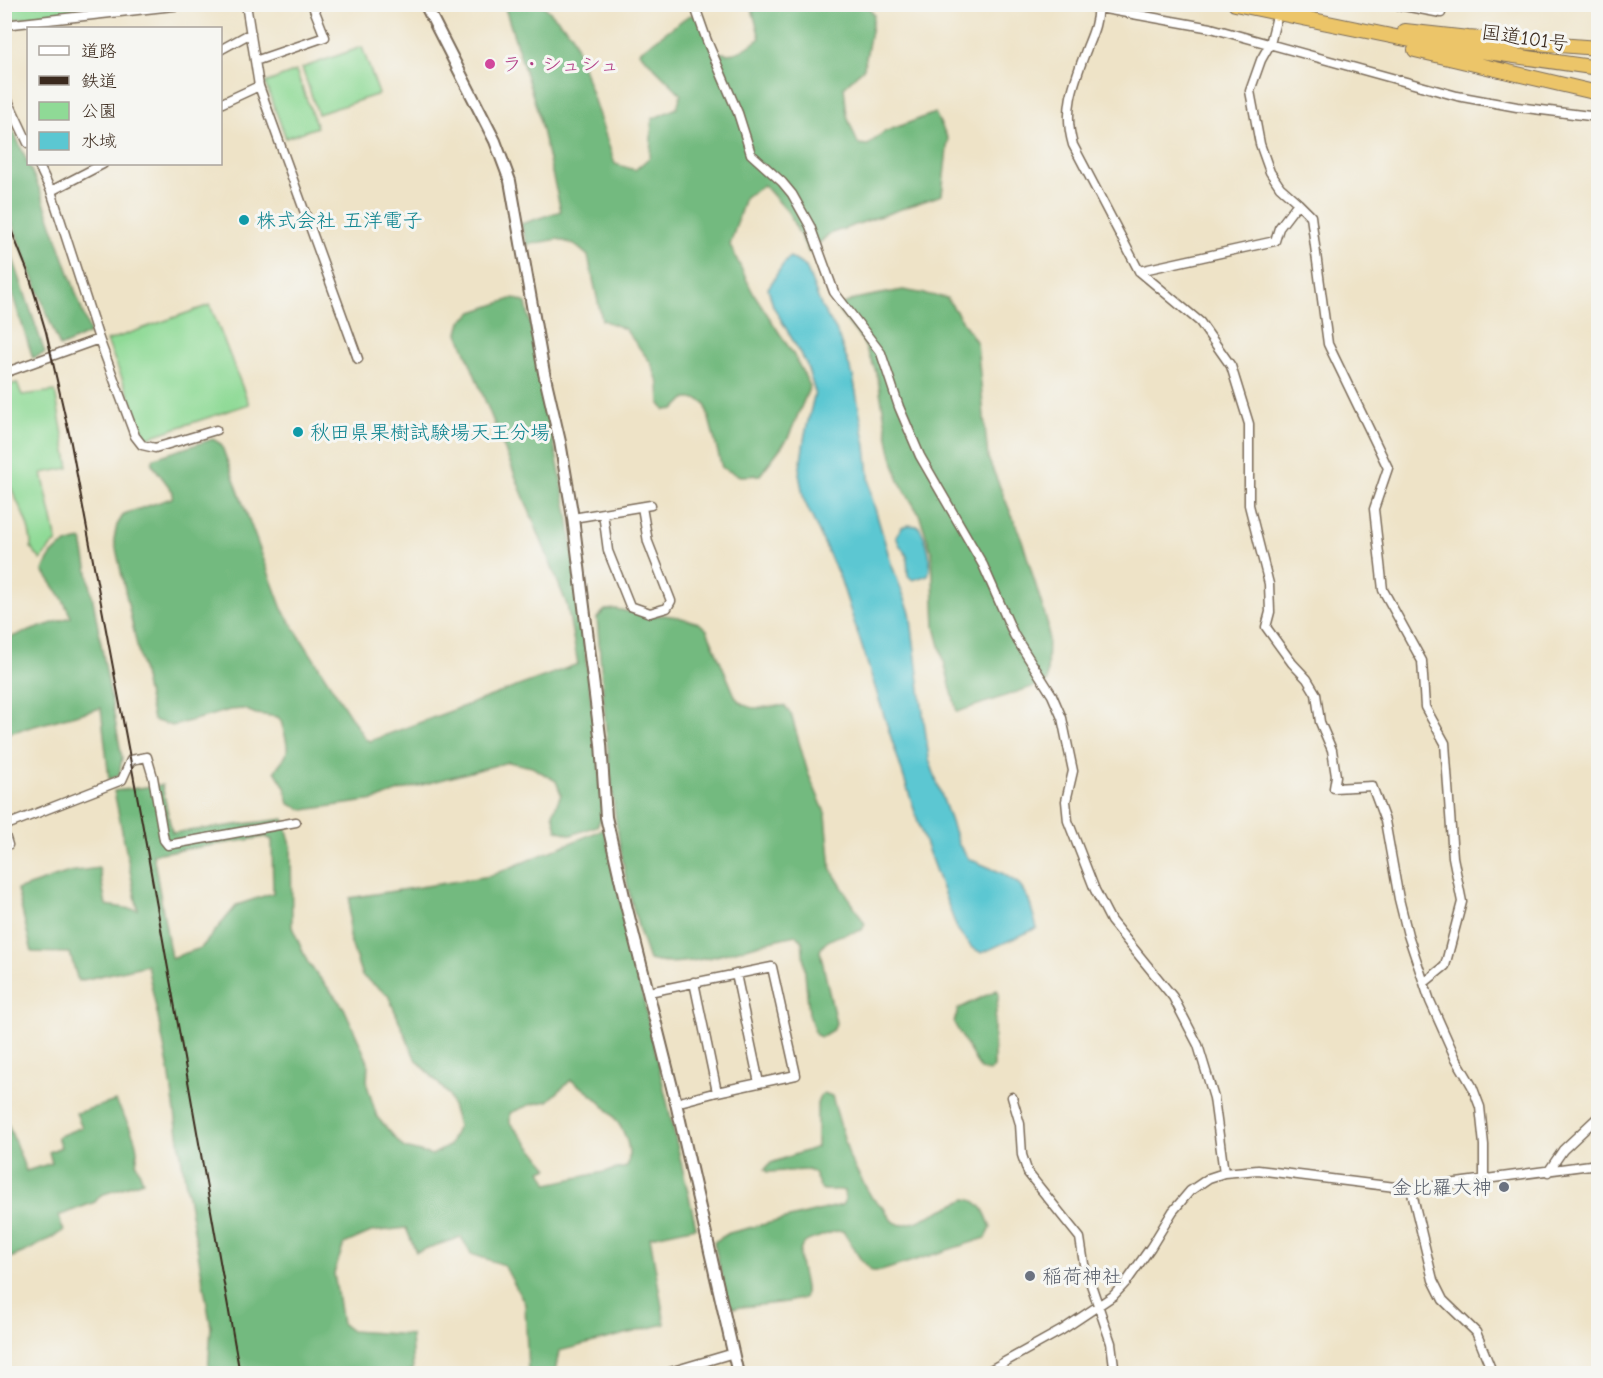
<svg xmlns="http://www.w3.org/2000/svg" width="1603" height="1378" font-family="'Comic Neue','Klee One',sans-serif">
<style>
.green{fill:#8fda96;stroke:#65825a;stroke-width:1.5}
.forest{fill:#73ba7f;stroke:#57724e;stroke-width:1.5;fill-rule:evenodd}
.water{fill:#5bc7d2;stroke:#4b7878;stroke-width:1.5}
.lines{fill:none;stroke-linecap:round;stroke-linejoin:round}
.minor-casing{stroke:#7a6b59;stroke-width:11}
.tertiary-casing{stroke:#7a6b59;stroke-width:14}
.trunk-casing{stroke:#7a6b59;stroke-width:16}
.minor{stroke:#fff;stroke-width:8}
.tertiary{stroke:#fff;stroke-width:10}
.trunk{stroke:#ecc569;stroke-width:14}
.rail{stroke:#3b2a1e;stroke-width:2}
.hotel-dot{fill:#d1479c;stroke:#f6f6f2;stroke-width:2}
.culture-dot{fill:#0f9aa8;stroke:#f6f6f2;stroke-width:2}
.worship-dot{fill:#6b7280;stroke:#f6f6f2;stroke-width:2}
.labels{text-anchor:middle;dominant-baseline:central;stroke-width:6;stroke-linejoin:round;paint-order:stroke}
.street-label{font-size:20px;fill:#3b2a1e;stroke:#f6f6f2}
.hotel-label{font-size:20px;fill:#b23c85;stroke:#f6f6f2;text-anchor:start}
.culture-label{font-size:20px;fill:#0d838f;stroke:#f6f6f2;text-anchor:start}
.worship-label{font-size:20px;fill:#5b616d;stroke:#f6f6f2;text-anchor:end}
</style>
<rect width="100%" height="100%" fill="#f6f6f2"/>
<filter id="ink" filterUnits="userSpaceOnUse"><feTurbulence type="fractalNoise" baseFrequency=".0167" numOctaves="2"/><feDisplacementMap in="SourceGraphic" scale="12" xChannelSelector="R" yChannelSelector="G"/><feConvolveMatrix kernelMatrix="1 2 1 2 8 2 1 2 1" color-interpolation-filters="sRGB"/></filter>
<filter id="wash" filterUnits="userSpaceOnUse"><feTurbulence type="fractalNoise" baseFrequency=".008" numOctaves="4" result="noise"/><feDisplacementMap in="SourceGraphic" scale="24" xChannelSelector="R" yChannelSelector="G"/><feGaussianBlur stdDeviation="1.35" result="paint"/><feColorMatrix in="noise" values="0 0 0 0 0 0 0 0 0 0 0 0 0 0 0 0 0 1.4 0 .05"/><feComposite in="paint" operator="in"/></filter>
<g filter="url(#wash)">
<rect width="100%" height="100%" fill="#eee3c7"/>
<path class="green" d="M4,5H164L15,19L5,17Z
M362,47L379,94L318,114L302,68Z
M296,71L317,127L286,138L265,83Z
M210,305L249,404L146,438L107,341Z
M17,383L22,395L55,391L69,468L42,473L57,542L52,545L41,560L31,548C32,518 8,494 5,465C1,439 4,411 5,386Z"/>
<path class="forest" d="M504,5H543L572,34L615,164L635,170L650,157L652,119L677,108L681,94L639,52L688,16L702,13L715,51C733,59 746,49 760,38L751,5H867L874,15L864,68L844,87L847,116L858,144L868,145L884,132L935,113L948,139L942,195L829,234L809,253L788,212L764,185L745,197L730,245L752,291L793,354L810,386L788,438L760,475L740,476L722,468L705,403L697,399H685L675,409L665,410L660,404L659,384L651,363L625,329L602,320L588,256L575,245L558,239L527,245L521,224L561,211L537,109Z
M4,110L40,190L90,333L60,347L5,205Z
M4,232L45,353L33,358L5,272Z
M903,290L947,298L977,343L988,458L1022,540L1048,625L1047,682L957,712L935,627L932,553L919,514L899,481L890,449L877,374L862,340L835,307L859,298Z
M514,298L526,303L568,514L602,788V817L597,826L571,835L557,830L553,813L561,794L556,781L532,767L508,762L399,791L375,800L304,810L289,804L285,787L275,771C278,764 283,761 286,755C290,746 283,730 281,721L278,717L256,714L244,709L230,710L172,726L153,720L114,539L117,525L124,514L172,498L173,492L152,464L154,458L213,439L221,444L282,609L365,739L370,741L578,664L567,605L458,333L461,322L473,312Z
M82,540L122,758L119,776L109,779L101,708L5,734V639L71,617L62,598L43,571C50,551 61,543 82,540Z
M616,609L649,616L664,615L678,617L699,623L707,630L736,698C753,716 764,704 785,706L791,714L808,773L826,815L831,869L865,924L862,930C849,934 825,936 820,951L836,1023L834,1029L821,1037L816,1035L809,1014L802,941L796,935C756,942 688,972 649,960C610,852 607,732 597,618L605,610Z
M162,785L172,833L284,819L291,845L292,927L308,963L344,1008L368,1062L367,1085L377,1117L404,1148L432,1155L449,1146L458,1126L449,1095L415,1058L388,995L362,976L349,937L350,898L490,876L604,829L696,1227L650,1237L665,1324L559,1351L555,1373H528L525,1304L504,1265L471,1254L461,1237L416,1252L406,1228L371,1232L344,1244L334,1273L342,1324L351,1331L411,1335L413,1370L403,1374L208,1373L211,1327L182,1162L169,1070L147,965L78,981L70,953L32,952L17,890L69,872L99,868L106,905L138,910L114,791ZM266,837L272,840L273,893L237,905L201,948L171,958L153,854ZM571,1080C599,1097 638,1132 627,1167L548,1184L541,1171L549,1168L510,1123V1113L529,1105L548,1101Z
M997,990L999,993L994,1025V1067L989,1072L980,1069L954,1023L958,1009Z
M824,1093L832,1096L850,1159L872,1198L883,1207L892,1221L901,1225L916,1222L966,1199C982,1200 986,1215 991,1228L986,1238L881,1271H872L861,1260L843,1231C834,1230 827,1234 819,1237C816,1238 809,1240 806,1242C790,1254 810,1283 804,1298L787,1302L733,1308L727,1301L714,1242L729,1233L842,1205L845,1200L844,1191C836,1188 829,1192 821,1189L814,1173L808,1170L767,1172L765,1169L771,1163L817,1147V1104L820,1096Z
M116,1101C125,1119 142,1143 136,1163L143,1181L101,1195L95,1202L58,1216L64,1231L29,1250L5,1260V1116L26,1171L52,1163L49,1152L61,1147L57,1137L82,1127L76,1113Z"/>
<path class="water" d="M790,257L806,267L822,308L836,330L853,376L866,446L871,495L891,563L910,612L929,759L959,845L969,859L1002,873L1019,884L1029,900L1037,928L982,953L972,948L957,929L922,834L840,578L804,500L799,474L805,434L815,392L806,363L773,306L768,288C776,278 780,265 790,257Z
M908,525L918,526C926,536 934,563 928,575L913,580L908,576L907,556L899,544L896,536L902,527Z"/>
</g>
<g filter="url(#ink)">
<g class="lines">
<defs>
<path id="minor" d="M246,4L259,86L358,359
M694,4L707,41L738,113L751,154L782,182L792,194L810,226L834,292L881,353L899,407L920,456L983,565L1014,635L1052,695L1062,718L1073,771L1066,801L1068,821L1095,890L1111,921L1173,997L1198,1045L1214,1098L1224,1173
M1077,4L1211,28L1457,96L1517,107L1598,117
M1097,4C1099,18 1093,33 1088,45C1075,80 1062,108 1073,145L1139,271L1200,322L1231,366L1249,424V505L1269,584L1270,612L1266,627L1292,663L1307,679L1316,694L1320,722L1332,750L1336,776L1334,788L1372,786L1385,821L1399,899L1408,935L1430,1001L1455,1057L1472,1086L1480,1107L1484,1145V1179
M1393,4L1441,13
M4,25L191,4
M220,50L251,33
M255,61L325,37L314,9
M4,92L28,143
M220,104L259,86
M38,164L51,191L99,339L135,436L142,445L155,448L216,430
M51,191L103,164
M1298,203L1311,216L1328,344L1388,468L1374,509L1383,590L1422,661L1425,707L1445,743L1453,857L1462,902L1445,966L1424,983
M1139,271L1275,241L1279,228L1298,203L1280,187L1270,172L1260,144L1250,91L1261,60L1270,44L1280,4
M4,373L99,339
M603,513L608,551L630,606L650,613L667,608L671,601L648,542L642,507
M573,518L651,505
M4,826L122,780L131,760L147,757L153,777L164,840L168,845L296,822
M4,832L8,845L4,846
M736,974L759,1083
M694,982L717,1092
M649,992L772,967L796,1075L717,1092L676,1103
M1012,1097L1020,1124L1022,1155L1028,1173L1080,1238L1084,1264L1111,1343L1115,1374
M1548,1172L1563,1150L1598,1117
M1411,1189L1433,1280L1443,1300L1476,1332L1493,1374
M663,1374L734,1353
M983,1374L1062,1330L1113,1296L1127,1281L1151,1247L1173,1211L1190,1191L1209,1178L1224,1173L1258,1170L1411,1189L1598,1164"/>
<path id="tertiary" d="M425,4L495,141L510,181L544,373L560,442L573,518L601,744L606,817L626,905L676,1103L738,1374"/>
<path id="trunk" d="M1235,4L1425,43L1598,68
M1405,31L1468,38L1598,48
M1415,50L1598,93"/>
</defs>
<use href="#minor" class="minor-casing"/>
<use href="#tertiary" class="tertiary-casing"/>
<use href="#trunk" class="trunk-casing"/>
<use href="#minor" class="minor"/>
<use href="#tertiary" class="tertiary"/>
<use href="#trunk" class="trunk"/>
<path class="rail" d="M4,212L28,272L46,332L70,438L142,822L240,1374"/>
</g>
</g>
<circle class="hotel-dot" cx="490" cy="64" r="6"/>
<g class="culture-dot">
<circle cx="244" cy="220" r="6"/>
<circle cx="298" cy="432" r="6"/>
</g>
<g class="worship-dot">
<circle cx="1504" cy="1187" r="6"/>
<circle cx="1030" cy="1276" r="6"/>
</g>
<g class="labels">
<g class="street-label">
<text transform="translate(1525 38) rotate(8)">国道101号</text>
</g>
<g class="hotel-label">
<text x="502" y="64">ラ・シュシュ</text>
</g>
<g class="culture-label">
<text x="256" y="220">株式会社 五洋電子</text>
<text x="310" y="432">秋田県果樹試験場天王分場</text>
</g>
<g class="worship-label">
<text x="1492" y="1187">金比羅大神</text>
<text x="1042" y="1276" text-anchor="start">稲荷神社</text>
</g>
</g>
<rect width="1603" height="1378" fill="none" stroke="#f6f6f2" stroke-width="24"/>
<rect x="27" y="27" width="195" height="138" fill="#f6f6f2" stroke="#aba49d" stroke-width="1.5"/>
<rect x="39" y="46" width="30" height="9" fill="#ffffff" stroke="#aba49d" stroke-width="1.5"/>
<text x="81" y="57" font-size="18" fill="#3b2a1e">道路</text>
<rect x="39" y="76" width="30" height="9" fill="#3b2a1e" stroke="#aba49d" stroke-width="1.5"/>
<text x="81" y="87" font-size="18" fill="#3b2a1e">鉄道</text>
<rect x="39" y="102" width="30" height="18" fill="#8fda96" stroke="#aba49d" stroke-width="1.5"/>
<text x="81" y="117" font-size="18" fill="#3b2a1e">公園</text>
<rect x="39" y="132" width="30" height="18" fill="#5bc7d2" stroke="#aba49d" stroke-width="1.5"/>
<text x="81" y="147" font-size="18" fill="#3b2a1e">水域</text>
</svg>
